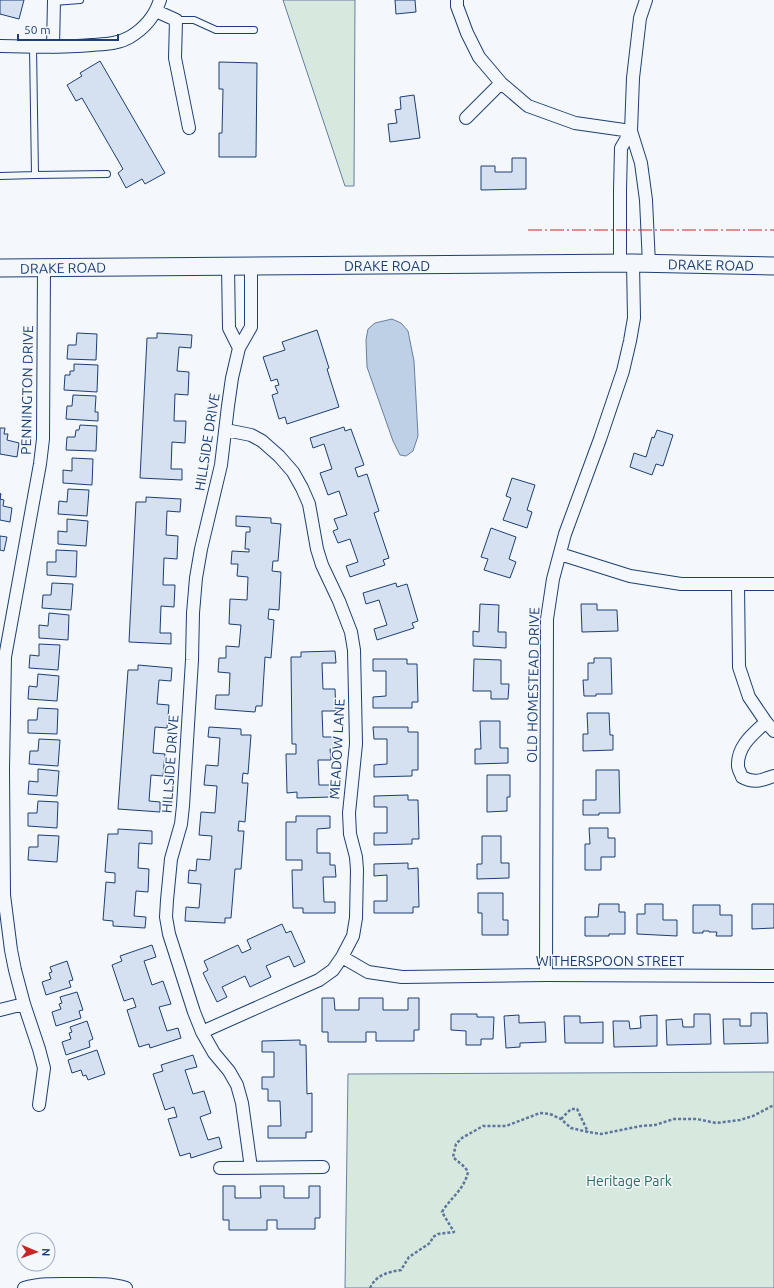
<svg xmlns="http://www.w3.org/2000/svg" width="774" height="1288" font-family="Ubuntu,sans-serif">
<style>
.green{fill:#d7e8df;stroke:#687fa3}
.water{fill:#bed0e5;stroke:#687fa3}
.building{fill:#d5e0f0;stroke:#1d3f73}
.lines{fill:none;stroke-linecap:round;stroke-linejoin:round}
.lane-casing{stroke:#1d3f73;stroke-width:8}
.street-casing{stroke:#1d3f73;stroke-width:14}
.secondary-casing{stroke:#1d3f73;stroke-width:19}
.path{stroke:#5e769c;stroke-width:2.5;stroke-dasharray:3 2;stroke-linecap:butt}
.lane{stroke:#f4f7fb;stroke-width:6}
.street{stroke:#f4f7fb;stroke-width:12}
.secondary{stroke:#f4f7fb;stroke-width:17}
.power{stroke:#c62828;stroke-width:1;stroke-dasharray:14 3 2 3;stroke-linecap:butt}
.labels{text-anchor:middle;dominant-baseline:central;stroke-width:3;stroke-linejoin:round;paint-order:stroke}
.street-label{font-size:14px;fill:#1d3f73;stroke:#f4f7fb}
.park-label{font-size:14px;fill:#2c6c60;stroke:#f4f7fb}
</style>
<rect width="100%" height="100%" fill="#f4f7fb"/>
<path class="green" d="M283,0H355L354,186H345Z
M774,1072V1288H345L348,1074Z"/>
<path class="water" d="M392,319L401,323L408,331L414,361L418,436L413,451L406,456L400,455L393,441L367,367L366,340L368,329L375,323Z"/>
<path class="building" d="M0,0H24L19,19L0,14Z
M395,0H415L416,12L396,14Z
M100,61L165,173L145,184L142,179L126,188L118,173L123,169L82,98L76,101L67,85L82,76L80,73Z
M219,62L257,63L256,157H219V133H222L223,89H219Z
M414,95L420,138L390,142L388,124L397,123L395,110L401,109L400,97Z
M512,158H526V189L481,190V166H495V172H512Z
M317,330L329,368L327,369L339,407L287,424L285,417L279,419L272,395L278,393L275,386L279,385L277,379L271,381L263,357L285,350L282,342Z
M77,333L97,334L96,360L67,359L68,345H76Z
M157,333L192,335L191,348L179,347L177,371L189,372L188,395L175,394L174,421H186L185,443L172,442L171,469H182V480L140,478L147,338H157Z
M74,364L98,365L97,392L64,390L65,375H70V371H74Z
M73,395L96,396L95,412H98V421L66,419L67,406H72Z
M80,425L97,426L96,451L66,450L67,437H75L76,430H79Z
M344,427L345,431L351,429L364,465L355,468L358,477L367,474L379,511L374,513L389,558L383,560L385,565L350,577L346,566L358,562L350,539L338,543L333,531L338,529L334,519L347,515L339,491L328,495L320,473L332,469L324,444L313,448L310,438Z
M0,428H5L4,434H8L7,440L19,443L17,457L0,454Z
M657,430L673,435L663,466L656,464L652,475L630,467L634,453L646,457L652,437L654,438Z
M72,458L93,459L92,485L63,483V470L72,471Z
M512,478L535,485L527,510L532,512L527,528L503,520L511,498L506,496Z
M68,489L89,490L87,516L58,514L59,501L67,502Z
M0,493L1,494L0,499L4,500L3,506L12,508L10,522L0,520Z
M146,497L181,499L180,512L167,511L166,535L178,536L177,559L164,558L163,585H175L174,607L161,606L160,633H171V644L129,642L136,502H146Z
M236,516L271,518V523L281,524L278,561H273L272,571L281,572L279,610L269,609L268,619L274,620L271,658L265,657L262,706H256L255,712L215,709L216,695H229L230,673L218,672L219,658H226V646L239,647L241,625L229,624L230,599L247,600L248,577L237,576L238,564H231L232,551L249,552V549H245L246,532H250V527L236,526Z
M67,519L88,521L86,546L58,544V531L67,532Z
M491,528L516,537L509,559L516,562L510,578L484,570L488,559L481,557Z
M0,536L7,537L4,551L0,550Z
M56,550L77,551L76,577L47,575V562H56Z
M52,583L73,584L71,610L42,608L43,595H51Z
M396,583L397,587L407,584L418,621L412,623L414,628L377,640L374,629L387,625L379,600L366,604L363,593Z
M480,604L499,605L498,632H506V648L473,646V631L479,632Z
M581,604H597V610H617L618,631L582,632Z
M49,613L69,615L68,640L39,638V625L48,626Z
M39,644L60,645L58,670L29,668L30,655L39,656Z
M335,651L336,663H322L323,689H335L336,711H322L323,737H336V749H330L331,760H318L319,785H331V797L297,798V792L287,793L286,754H296V744H292L291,657H301V652Z
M594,658H611L612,694H596V696H584L583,680H588V663H594Z
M373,659H407V664H417L418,702H412V708H373V697L386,696V671H373Z
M474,659L501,660V684H509L508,699H491V691H473Z
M138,665L172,668L171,681L159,680L157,704L169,705L167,728L155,727L153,753L165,754L163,776L151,775L149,801L160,802V812L118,809L128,670H138Z
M38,674L59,676L57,701L28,699L29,686L37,687Z
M38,708L58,709L57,734L28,733V720H37Z
M587,713H609L610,735H613V750L583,751V734H588Z
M480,721H500V748H508V763L475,764V749H481Z
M209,727L241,729V735H251L248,774L243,773L242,783H248L245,822L239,821L238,831H244L241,869H235L231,918H225V923L185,921L186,907L199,908L201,884L188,883L189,870L196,871L197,859L210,860L212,836L199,835L201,812L215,813L217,786L204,785L206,765L218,766L220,738L208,737Z
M373,727H408V732H418V770H412V776L374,777V765L387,764V739H374Z
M39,739L60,740L58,766L29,764L30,751H38Z
M38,769L59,771L57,796L28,794L29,781L38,782Z
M596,770H619L620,813H599V815H583V800H596Z
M487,775H510V797H507V811L487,812Z
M408,795V800H418L419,839H412V844L374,845V833H387V807H374V796Z
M38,801L58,802L57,828L28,826V813H37Z
M296,816H330V828L317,829V853H330V865H335L336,877H323L324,902H335V913H303V908H293L292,870H302V860H286V822H296Z
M589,828H608V838H615V857H601V870H585V844H590Z
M118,829L152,831V844L139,843L138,868L149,869L148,892L136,891L134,916L146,917L145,928L113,926V921L103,920L106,882L115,883V873L105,872L108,834H118Z
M38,835L59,836L57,862L28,860L29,847H38Z
M482,836H501V863H509V878L477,879V864H482Z
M408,863V869L418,868L419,907H413V913H374V901H387V875L374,876V864Z
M478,893H503V920H508V935H482V913H478Z
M599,904H619V912H625V934H609V936H585V917H598Z
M645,904H663V920H677V936L637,934V914H645Z
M752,904H774V928L752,929Z
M693,905H720V915H732V936H716L717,932H709V931H703V933H693Z
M282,924L286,933L291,931L305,962L294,967L289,956L266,966L271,977L250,987L245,976L222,987L227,997L217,1002L203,973L208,970L204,961L238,945L242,953L251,949L247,940Z
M152,945L156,957L144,961L152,985L163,981L171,1004L159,1007L167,1031L178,1028L181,1038L150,1048L149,1044L139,1047L127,1010L136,1007L133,998L124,1001L112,965L122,961L120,956Z
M67,961L73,980L69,981L71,987L46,995L42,982L51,979L49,973L52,972L50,967Z
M77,992L83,1010L79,1011L81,1018L56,1026L52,1012L61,1009L59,1004L62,1003L60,997Z
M322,998H334L335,1010H359V998H383V1010H408V998H419V1030H414V1041H376V1032H366V1042H328V1032H322Z
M751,1013H767L768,1043L724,1044L723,1019H740V1026H751Z
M451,1014H477V1017H494L493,1039H481V1045H466V1031L451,1030Z
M694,1014H710L711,1044L667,1045L666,1020L682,1019L683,1027H694Z
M519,1015V1023L545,1022L546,1042L520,1043V1047L506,1048L504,1016Z
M657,1015V1046L614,1047L613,1021H629L630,1029L641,1028L640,1016Z
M564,1016H580V1023L603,1022V1043H565Z
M87,1021L93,1039L89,1041L90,1047L66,1055L62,1042L71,1039L69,1033L72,1032L70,1027Z
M300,1040V1045H306L307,1094L312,1093V1132H306V1138H268V1126H281L280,1101H268V1089H262V1077H274V1052H262V1041Z
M97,1050L105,1074L88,1080L86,1075L83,1076L81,1070L72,1073L68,1060Z
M193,1055L197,1067L185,1070L193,1094L204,1091L211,1113L200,1117L208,1140L219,1137L222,1148L191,1158L190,1153L180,1156L168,1119L177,1117L174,1107L165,1110L153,1074L163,1071L161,1065Z
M223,1186H235V1198H261L260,1186H284V1198H309V1186H320V1218H315V1229H277V1220H267V1230H229V1220H223Z"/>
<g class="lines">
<defs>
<path id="lane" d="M54,2L80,0
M176,20H194L216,30H254
M33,47L35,175L107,174
M0,176L35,175"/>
<path id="street" d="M457,0V6L467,33L479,57L501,83L528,106L575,123L631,131
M646,0L640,18L633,78L631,131L641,163L646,200L649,264
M156,11L176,20L175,58L189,128
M0,46C31,47 61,48 92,45C104,44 118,44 130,37C145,28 155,16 160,0
M53,47L54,0
M466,118L501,83
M620,264V190L621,148L631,131
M228,266L229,328L239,348
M560,554L630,576L681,584H774
M738,584L739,667L749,697L766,722L774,731
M766,722C753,734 737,746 738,766C738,769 741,774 742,777C755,784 761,780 774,776
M342,957L368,972L402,977L546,975L774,976
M546,975L547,619L553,579L565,534L600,439L623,371L630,341L634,318L633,263
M0,1010L24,1004
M202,1032L319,980L333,970L342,957L353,936L356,918L357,870L356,857L350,834L349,813L356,744L354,650L351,632L339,601L322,565L317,549L309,504L302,488L293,472L279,456L262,441L251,435L226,430
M39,1105L44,1068L39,1049L24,1004L15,970L11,950L4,895L3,769L5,657L40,464L43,439L44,268
M220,1168L323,1167
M251,1168L242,1103L237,1085L229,1071L214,1053L202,1032L194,1012L169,934L166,917L167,900L171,859L181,824L183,806L192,660L193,613L196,578L201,549L221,465L228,406L232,378L239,348L251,327V266
M24,1288C41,1283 59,1284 76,1284C93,1284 110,1283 126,1288"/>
<path id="secondary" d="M0,268L633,263L774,266"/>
</defs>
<use href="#lane" class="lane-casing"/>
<use href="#street" class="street-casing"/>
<use href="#secondary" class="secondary-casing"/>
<path class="path" d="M561,1119L571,1109H577L588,1132
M370,1288C376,1275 388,1272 401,1270L409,1257L430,1243L433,1237L438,1234L454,1232L442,1212C451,1197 464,1190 468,1172C465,1166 458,1162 453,1157L456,1144L462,1138L483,1126H506L540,1113L550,1114L561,1119L571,1128L588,1132L601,1134L641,1126L655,1125L674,1119H697L716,1123L740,1120L753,1116L774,1105"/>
<use href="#lane" class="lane"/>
<use href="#street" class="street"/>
<use href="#secondary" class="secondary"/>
<path class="power" d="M528,230H774"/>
</g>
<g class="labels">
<g class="street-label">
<text transform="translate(711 265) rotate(1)">DRAKE ROAD</text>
<text x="387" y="266">DRAKE ROAD</text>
<text transform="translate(63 268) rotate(-1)">DRAKE ROAD</text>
<text transform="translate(27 390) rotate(-89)">PENNINGTON DRIVE</text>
<text transform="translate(207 442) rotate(-81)">HILLSIDE DRIVE</text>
<text transform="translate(533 685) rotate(-89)">OLD HOMESTEAD DRIVE</text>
<text transform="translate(337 749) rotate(-87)">MEADOW LANE</text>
<text transform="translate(170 764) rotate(-86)">HILLSIDE DRIVE</text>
<text x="610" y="961">WITHERSPOON STREET</text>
</g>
<g class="park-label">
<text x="629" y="1181">Heritage Park</text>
</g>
</g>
<g transform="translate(36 1252) rotate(92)"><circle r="19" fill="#f4f7fb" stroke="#9eadc5"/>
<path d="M0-3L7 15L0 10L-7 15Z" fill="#c62828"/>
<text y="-6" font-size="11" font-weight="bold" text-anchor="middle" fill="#1d3f73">N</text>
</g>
<path d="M18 34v6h100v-6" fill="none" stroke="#1d3f73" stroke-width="2"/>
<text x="24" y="34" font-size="12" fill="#1d3f73" stroke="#f4f7fb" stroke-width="3" paint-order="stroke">50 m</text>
</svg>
